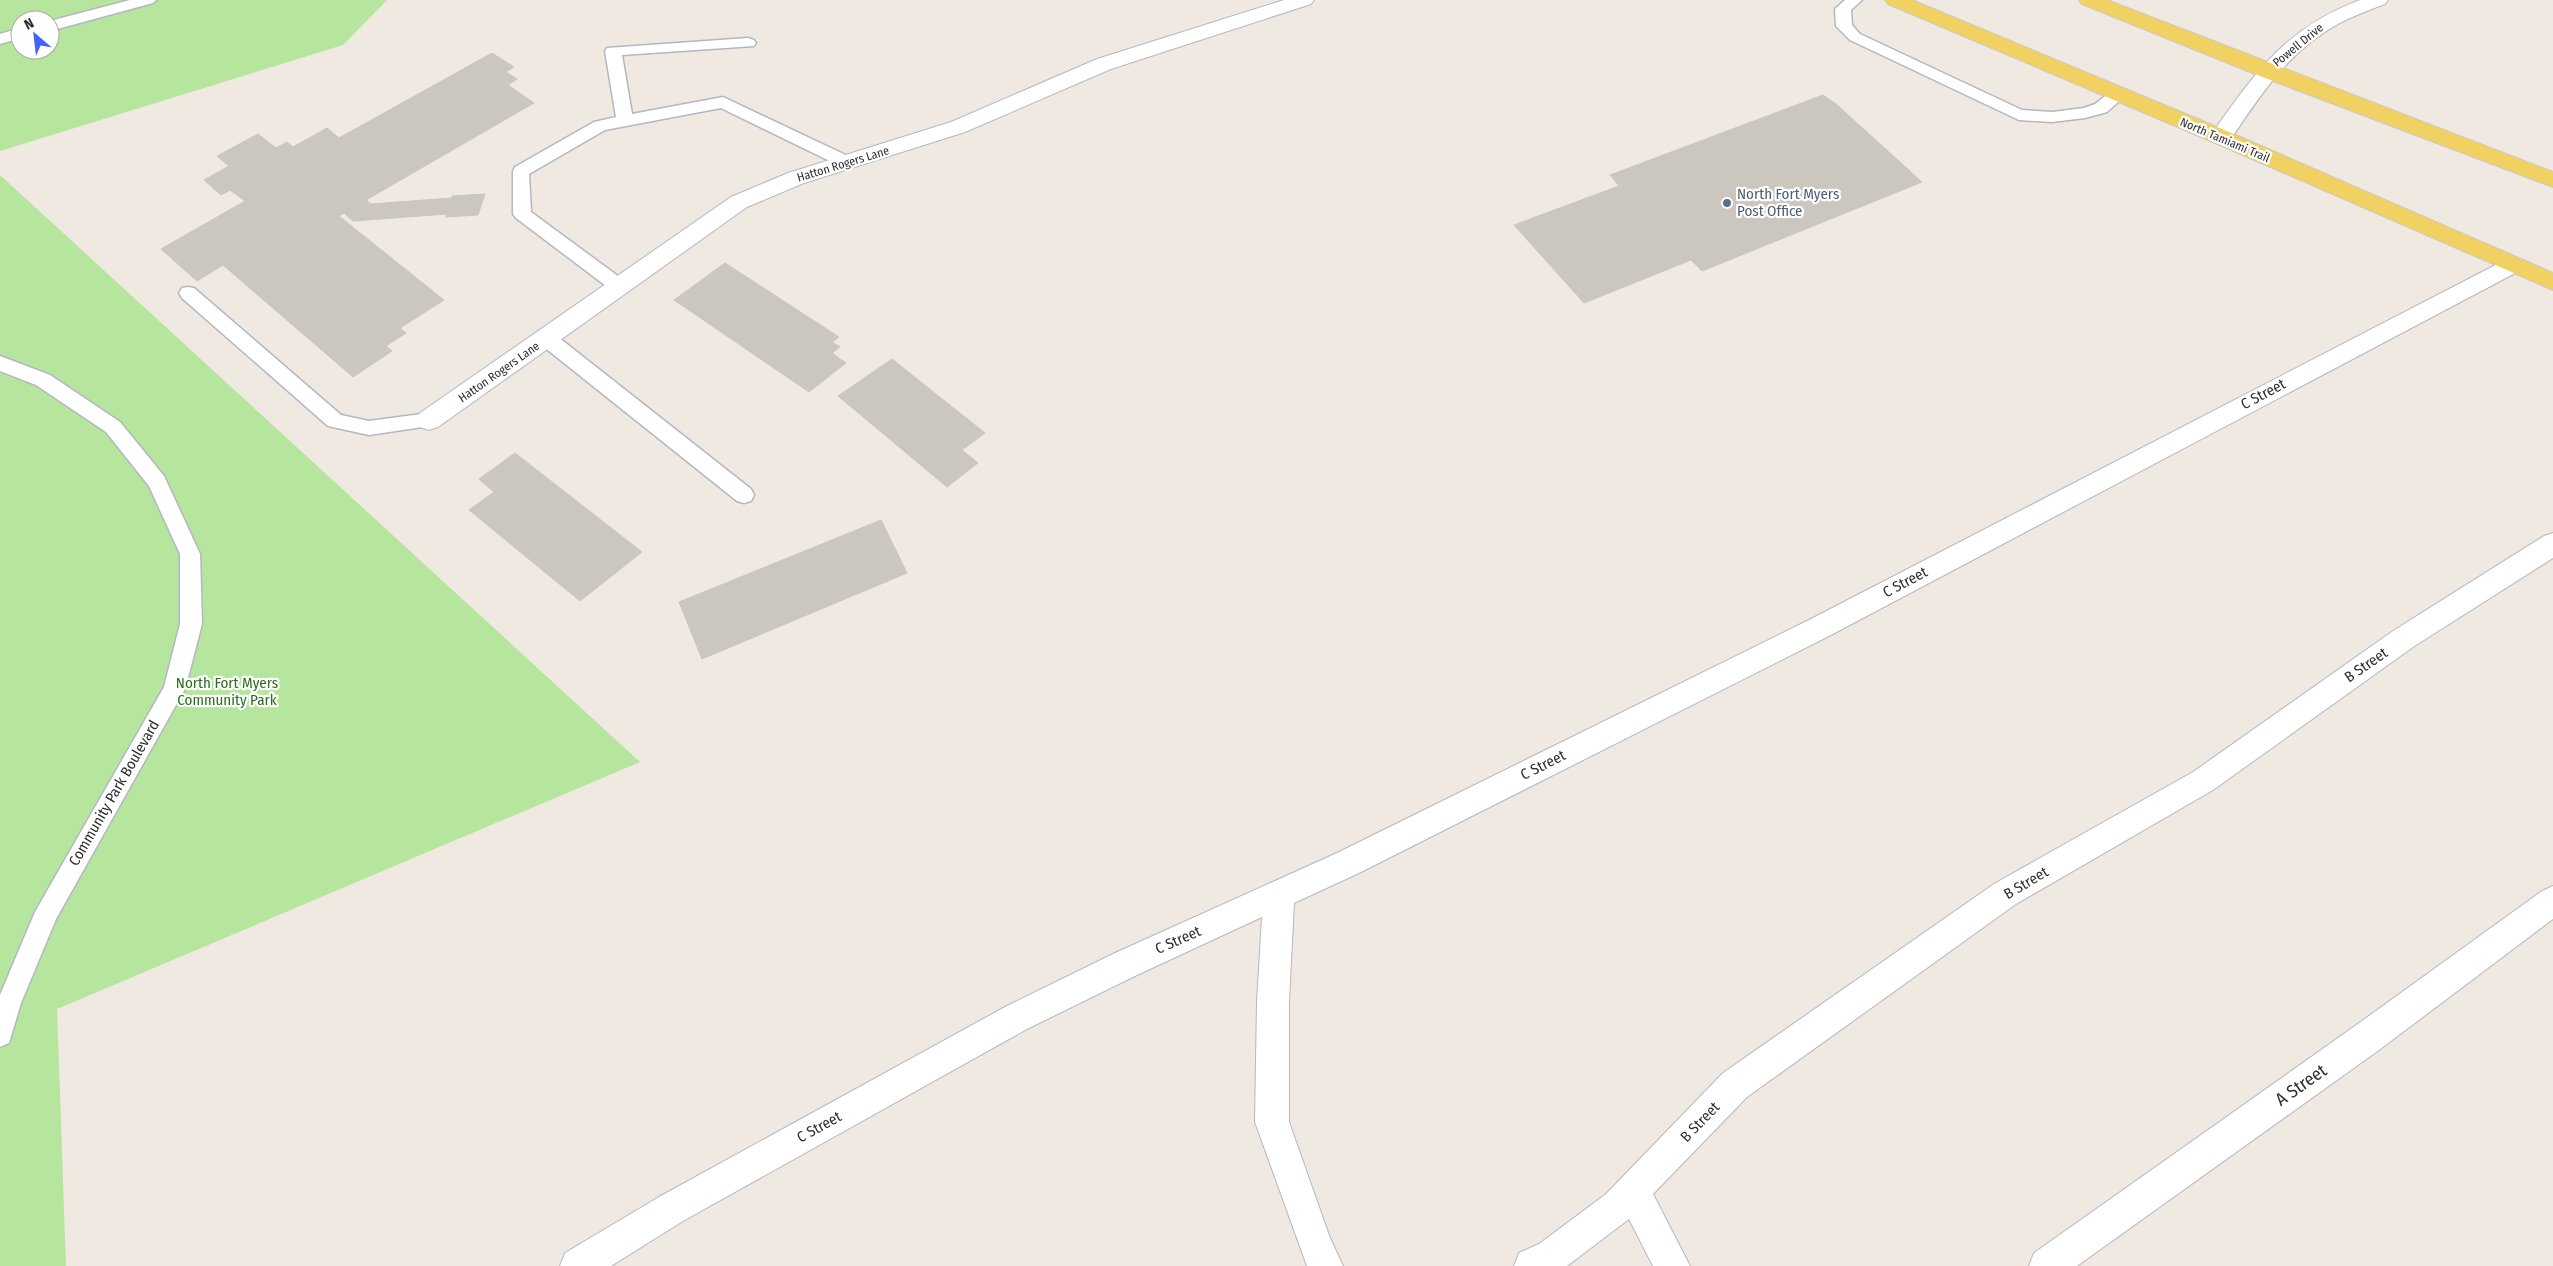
<svg xmlns="http://www.w3.org/2000/svg" width="2553" height="1266" font-family="'Fira Sans Condensed',sans-serif">
<style>
.green{fill:#b6e59e;fill-rule:evenodd}
.building{fill:#cbc7bf;stroke:#cbc5ba}
.lines{fill:none;stroke-linecap:round;stroke-linejoin:round}
.lane-casing{stroke:#b4b7c1;stroke-width:3}
.street-casing{stroke:#b4b7c1;stroke-width:2}
.primary-casing{stroke:#c9c9c9;stroke-width:2}
.lane{fill:#fff;fill-rule:evenodd}
.street{fill:#fff;fill-rule:evenodd}
.primary{fill:#f2d163;fill-rule:evenodd}
.service-dot{fill:#5c6f8a;stroke:#fff;stroke-width:2}
.labels{text-anchor:middle;dominant-baseline:central;stroke-width:4.5;stroke-linejoin:round;paint-order:stroke}
.far-street-label{font-size:12px;fill:#2e2e2e;stroke:#fff}
.service-label{font-size:15px;fill:#4e5e75;stroke:#fff;text-anchor:start}
.street-label{font-size:15px;fill:#2e2e2e;stroke:#fff}
.park-label{font-size:15px;fill:#2c6e1b;stroke:#fff}
.near-street-label{font-size:18px;fill:#2e2e2e;stroke:#fff}
</style>
<rect width="100%" height="100%" fill="#efe9e1"/>
<path class="green" d="M0,0H387L343,45L0,151ZM20,20H50V50H20Z
M0,175L640,762L57,1009L66,1266H0Z"/>
<path class="building" d="M492,53L514,67L506,72L517,79L508,85L534,103L366,200L371,204L452,198V196L485,194L478,215L446,217L447,214L353,221L344,213L339,216L444,300L400,328L406,333L386,346L392,351L353,377L223,265L197,281L161,249L245,201L230,190L221,195L204,180L229,166L217,156L258,134L276,148L287,142L293,147L327,128L339,138Z
M1823,95L1836,104L1922,182L1702,271L1691,260L1584,303L1514,225L1619,186L1610,175Z
M725,263L839,337L832,342L840,347L832,353L846,363L809,392L674,300Z
M892,359L985,433L962,450L978,463L947,487L838,396Z
M515,453L642,552L580,601L469,510L494,492L479,479Z
M881,520L907,573L702,659L679,602Z"/>
<g class="lines">
<defs>
<path id="lane" d="M130,0H156L153,3L50,31V21Z
M1845,0H1862L1851,10L1852,25L1860,34L2022,110L2052,112L2084,108L2095,104L2113,90H2125L2127,94L2107,112L2085,118L2052,122L2019,120L1850,40L1836,26L1835,9Z
M20,28V38L0,44V34Z
M748,38L754,40L756,43L754,46L622,55L632,114L723,97L852,158L854,162L852,166H840L721,108L605,130L529,174L531,212L626,282L629,287L626,292L620,293L614,292L516,218L513,214V171L515,167L594,122L616,117L605,51L607,48Z
M188,287L194,288L341,415L369,421L429,413L436,415L439,420L436,425L369,435L328,426L182,298L179,293L182,288Z
M546,331L553,333L751,489L754,495L751,501L744,503L737,501L539,343L537,338L539,333Z
M0,356L50,375L120,422L164,476L200,554L202,624L185,689L56,919L21,1003L9,1043L0,1047V995L35,912L164,687L180,624V554L149,486L106,432L36,385L0,371Z"/>
<path id="street" d="M1284,0H1314L1311,4L1111,69L965,132L804,183L747,207L438,427L429,430L420,427L417,420L420,413L731,197L788,173L951,122L1097,59Z
M2360,0H2388L2385,4C2369,10 2353,16 2338,24C2289,50 2259,97 2229,142L2221,144L2213,142L2210,137L2213,132C2257,70 2286,28 2360,0Z
M2511,257L2519,259L2522,265L2519,271L1829,636L1359,873L1294,903L1289,1001V1122L1330,1238L1343,1266H1307L1255,1122L1257,1001L1262,917L1137,975L1027,1029L683,1221L611,1266H560L565,1253L659,1197L1005,1007L1115,953L1337,853L1809,620Z
M2553,533V558L2413,647L2213,790L2016,904L1747,1097L1653,1194L1690,1266H1653L1629,1219L1567,1266H1514L1519,1253L1539,1244L1606,1194L1723,1073L1994,884L2193,772L2393,631L2544,536Z
M2553,886V919L2379,1050L2077,1266H2029L2034,1253L2355,1026L2542,891Z"/>
<path id="primary" d="M1885,0H1912L2229,132L2553,273V290L2213,142L1888,4Z
M2079,0H2107L2553,172V187L2260,76L2082,4Z"/>
</defs>
<use href="#lane" class="lane-casing"/>
<use href="#street" class="street-casing"/>
<use href="#primary" class="primary-casing"/>
<use href="#lane" class="lane"/>
<use href="#street" class="street"/>
<use href="#primary" class="primary"/>
</g>
<circle class="service-dot" cx="1727" cy="203" r="5"/>
<g class="labels">
<g class="far-street-label">
<text transform="translate(2298 45) rotate(-39)">Powell Drive</text>
<text transform="translate(2225 140) rotate(23)">North Tamiami Trail</text>
<text transform="translate(843 164) rotate(-17)">Hatton Rogers Lane</text>
<text transform="translate(499 372) rotate(-35)">Hatton Rogers Lane</text>
</g>
<g class="service-label">
<text x="1737" y="194">North Fort Myers<tspan x="1737" dy="17">Post Office</tspan></text>
</g>
<g class="street-label">
<text transform="translate(2263 394) rotate(-28)">C Street</text>
<text transform="translate(1905 582) rotate(-28)">C Street</text>
<text transform="translate(2366 665) rotate(-35)">B Street</text>
<text transform="translate(1543 765) rotate(-27)">C Street</text>
<text transform="translate(114 793) rotate(-60)">Community Park Boulevard</text>
<text transform="translate(2026 883) rotate(-31)">B Street</text>
<text transform="translate(1178 940) rotate(-24)">C Street</text>
<text transform="translate(1700 1122) rotate(-46)">B Street</text>
<text transform="translate(819 1127) rotate(-29)">C Street</text>
</g>
<g class="park-label">
<text x="227" y="683">North Fort Myers<tspan x="227" dy="17">Community Park</tspan></text>
</g>
<g class="near-street-label">
<text transform="translate(2301 1085) rotate(-35)">A Street</text>
</g>
</g>
<g transform="translate(35 35) rotate(332)"><circle r="24" fill="#ffffff" stroke="#ababab"/>
<path d="M0-4L9 19L0 12L-9 19Z" fill="#4264fb"/>
<text y="-8" font-size="14" font-weight="bold" text-anchor="middle" fill="#2e2e2e">N</text>
</g>
</svg>
